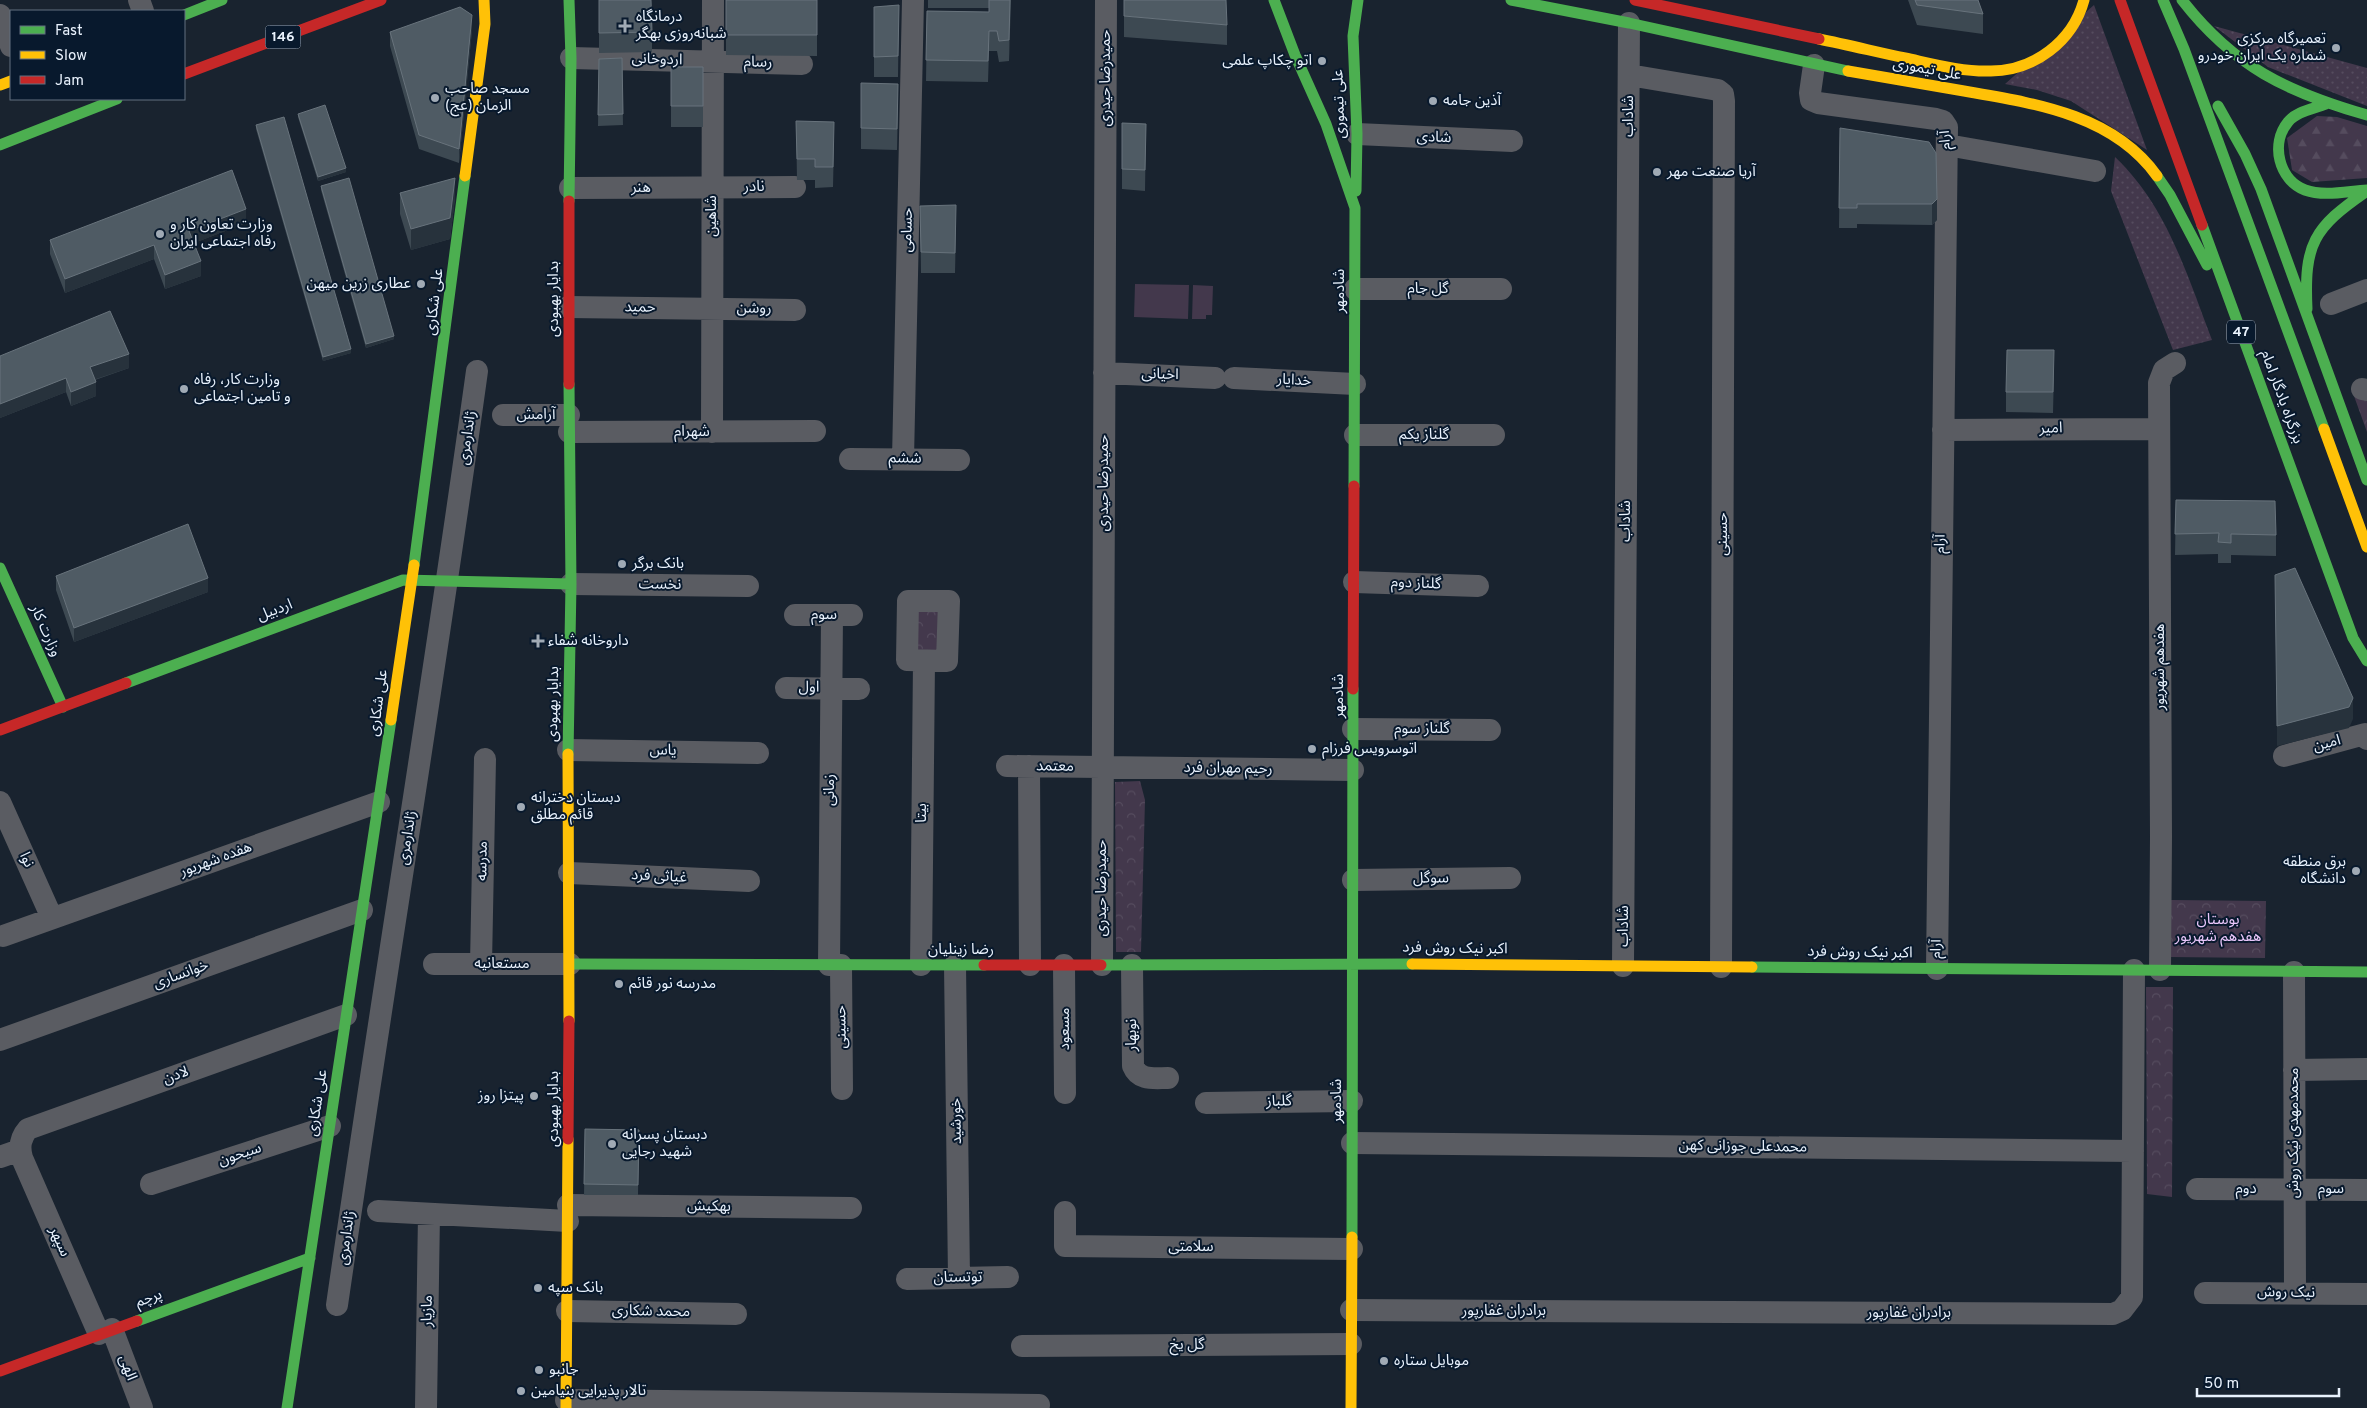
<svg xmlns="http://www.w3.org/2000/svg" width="2367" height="1408" font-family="Overpass,'Noto Sans Arabic',sans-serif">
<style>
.grass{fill:url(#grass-dots)}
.forest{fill:url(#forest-firs)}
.park{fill:url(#park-crowns)}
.pitch{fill:#43384c}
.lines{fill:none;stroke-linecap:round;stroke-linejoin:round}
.street{stroke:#5a5c62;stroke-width:22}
.fast{stroke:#4caf50;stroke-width:11}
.slow{stroke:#ffc107;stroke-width:11}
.jam{stroke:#c62828;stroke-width:11}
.wall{fill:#3d4952}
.shaded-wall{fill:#27323c}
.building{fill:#4f5b64;stroke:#68737c}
.poi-dot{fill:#a0aab5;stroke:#08192d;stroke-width:2}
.labels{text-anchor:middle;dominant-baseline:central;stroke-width:4;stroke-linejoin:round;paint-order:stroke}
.shield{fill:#08192d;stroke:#a6b1bf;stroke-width:1}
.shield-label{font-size:14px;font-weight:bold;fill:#e9f2fd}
.poi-label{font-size:15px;fill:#e9f2fd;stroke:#08192d;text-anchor:start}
.street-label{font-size:15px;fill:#e9f2fd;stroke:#08192d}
.park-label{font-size:15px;fill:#eac7fb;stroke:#08192d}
</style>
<defs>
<pattern id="grass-dots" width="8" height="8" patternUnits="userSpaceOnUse" patternTransform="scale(1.25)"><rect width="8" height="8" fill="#43384c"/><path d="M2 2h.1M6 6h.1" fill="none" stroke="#554c5e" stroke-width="1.8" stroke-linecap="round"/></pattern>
<pattern id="forest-firs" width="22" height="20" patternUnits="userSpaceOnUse" patternTransform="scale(1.25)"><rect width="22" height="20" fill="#43384c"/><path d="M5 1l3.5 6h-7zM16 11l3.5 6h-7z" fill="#554c5e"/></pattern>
<pattern id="park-crowns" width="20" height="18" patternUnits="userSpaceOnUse" patternTransform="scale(1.25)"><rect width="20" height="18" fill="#43384c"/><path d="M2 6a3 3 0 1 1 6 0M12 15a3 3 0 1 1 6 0" fill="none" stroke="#554c5e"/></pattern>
</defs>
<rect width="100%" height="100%" fill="#19232f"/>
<path class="grass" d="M2094,5L2147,150L2071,101L2037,90L2005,84Z
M2214,26L2367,68V106L2268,67Z
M2115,157C2167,206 2187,275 2212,340L2173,350L2111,191Z"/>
<path class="forest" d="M2317,116L2337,117L2367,126V178L2312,182L2292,170L2287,138Z"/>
<path class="park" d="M2354,396L2367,399V432Z
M913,607L941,608L940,653L911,652Z
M1140,781L1145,800L1141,952H1116L1115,782Z
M2171,900L2266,901L2265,958L2170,957Z
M2146,987H2173L2172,1197L2147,1194Z"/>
<path class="pitch" d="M1135,284L1189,285L1188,319L1134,317Z
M1193,285L1213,286L1212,315H1206V319H1192Z"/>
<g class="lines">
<path class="street" d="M139,0L143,11
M0,15L11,46
M571,58L802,64
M1814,65L1810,93L1811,100L1818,103L1936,119L1943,121L1947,127L1937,969
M1629,75L1718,90L1723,94L1724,101L1721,967
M1357,134L1512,141
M1947,145L2095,171
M570,188L795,187
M1355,289H1501
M2331,304L2367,290
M568,307L795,310
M1104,373L1215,378
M1234,378L1355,384
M2362,389L2367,390
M503,415H569
M1943,430L2159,429
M569,432L815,431
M712,432L713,0
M1355,435H1494
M850,459L959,460
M903,459L913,0
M1354,582L1478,586
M571,584L748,586
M908,601H949L947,661L907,660Z
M795,615H852
M786,688L859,689
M1353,729L1490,730
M568,750L758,753
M2284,756L2365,734L2367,739
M1007,766L1353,770
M1029,766L1030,965
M0,802L52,918
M569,873L749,881
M1353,880L1510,878
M3,936L379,802
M434,964H570
M481,964L485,759
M829,965L832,615
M841,965L842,1089
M921,965L924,661
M955,965L959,1278
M1064,965L1065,1093
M1102,965L1106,0
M1132,965L1133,1066C1139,1081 1154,1078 1168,1078
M1623,966L1629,23
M2160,970L2161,837L2159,383L2164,370L2175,363
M2294,972L2295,1293
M0,1040L362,910
M2294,1070L2367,1069
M1206,1103L1352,1101
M1352,1143L2133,1151
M0,1157L20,1150
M151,1184L330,1126
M2197,1189L2367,1190
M568,1205L851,1208
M378,1211L568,1221
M1065,1212V1246L1352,1249
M907,1279L1008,1277
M2205,1293L2367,1294
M337,1305C382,993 434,683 477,371
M1351,1310L2113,1314L2122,1310L2132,1297L2134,970
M567,1311L736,1314
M112,1329L142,1408
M99,1334L22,1158C19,1147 20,1138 28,1129L346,1015
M1022,1346L1351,1344
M566,1400L1039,1405
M426,1408L429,1214"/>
<path class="fast" d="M569,0L571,58L569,201
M1274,0L1295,55L1326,124L1355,208L1354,486
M1511,0L1629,23L1848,71
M2163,0L2184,49L2324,429
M2182,0C2234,67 2287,92 2367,115
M184,15L222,0
M2326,104C2314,109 2297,111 2288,122C2270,144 2279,180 2305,190C2324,197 2348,191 2367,190
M2218,106L2245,154L2261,189L2367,480
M0,145L117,99
M2157,176L2170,195L2207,265
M1356,191L1357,134L1353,36L1358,0
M2202,225L2353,638L2367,661
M2307,309C2304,244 2313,228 2367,191
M414,565L465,176
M0,568L63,707
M126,683L403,580L571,584
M568,754L571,584L569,384
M570,964L984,965
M1101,965L1412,964
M1752,967L2367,972
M1352,1237L1353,689
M137,1321L310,1258
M287,1408L391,720"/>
<path class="slow" d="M1819,39C1848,45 1877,52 1905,58C1933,64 1962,72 1991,71C2034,71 2073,41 2084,0
M1848,71C1887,78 1925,84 1964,91C2033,103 2113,114 2157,176
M0,85L11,81
M465,176L485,24L484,0
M2324,429L2367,547
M391,720L414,565
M568,754L569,1021
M1412,964L1752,967
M566,1408L568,1139
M1351,1408L1352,1237"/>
<path class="jam" d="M1635,0L1819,39
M2120,0L2202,225
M184,74L381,0
M569,384V201
M1353,689L1354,486
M0,730L126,683
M984,965H1101
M568,1139L569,1021
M0,1371L137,1321"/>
</g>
<path class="wall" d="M599,0L652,32V52L599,53Z
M726,0H817V56L726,55Z
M928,0H1011L1009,61L999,62L997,51H989L988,82L926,81L927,11L989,12V8H928Z
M1908,0H1978L1983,14V34L1917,25Z
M899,5L898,77H874V7Z
M1124,16L1227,25V45L1124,37Z
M472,30L459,163L419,149L390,46V32Z
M622,58L623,125L598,126L599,59Z
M671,67H703V127H671Z
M861,83L898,105L897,150L861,149Z
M298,114L346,172L318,181L298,117Z
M796,121L834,142L833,187L815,188V180H797Z
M1122,123L1146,124L1145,191L1122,189Z
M256,125L351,353L323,361L256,129Z
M1840,128L1937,199V220L1932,225L1857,224V228H1839Z
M321,186L394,339L366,348L321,190Z
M400,193L455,198L450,239L411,250L400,214Z
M920,206L956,226L955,273H921Z
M246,223L194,243L201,276L165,289L154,259L65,293L50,254V240Z
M0,356L129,368L95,380L96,396L71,406L66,392L0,418Z
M2054,371L2053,413L2006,412V392Z
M2176,500L2276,535V556L2231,555V563H2218V554L2175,555Z
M56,576L208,592L74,642L56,590Z
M585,1129L639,1130L638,1195H584Z"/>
<path class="shaded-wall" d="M1011,0L1009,61V40Z
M472,15V30L459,163V149Z
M346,168V172L318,181V177Z
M455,178V198L450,239L411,250V229Z
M1937,199V220L1932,225V204Z
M956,205V226L955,273V253Z
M246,209V223L189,245V231Z
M154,245V259L65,293V279Z
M201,261V276L165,289V275Z
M394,336V339L366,348V344Z
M351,349V353L323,361V357Z
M129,354V368L90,381V367Z
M66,378V392L0,418V404Z
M96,382V396L71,406V392Z
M208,578V592L74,642V628Z
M2353,698V719L2349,728L2277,746V726Z"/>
<path class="building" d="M599,0H651L652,32L599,33Z
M726,0H817V35H726Z
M989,0H1010L1009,40L999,41L997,31H989L988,61L926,60L927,11L989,12Z
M1124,0H1226L1227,25L1124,16Z
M1915,0H1978L1983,14L1917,5Z
M899,5L898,56L874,57V7Z
M460,7L472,15L459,149L419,135L390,32Z
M622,58L623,114L598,115L599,59Z
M671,67H703V106H671Z
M861,83L898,84L897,129L861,128Z
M325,105L346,168L318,177L298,114Z
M284,117L351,349L323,357L256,125Z
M796,121L834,122L833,167H815V159H797Z
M1122,123L1146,124L1145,170L1122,169Z
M1840,128L1929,142L1936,153L1937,199L1932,204H1857V208H1839Z
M232,170L246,209L189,231L201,261L165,275L154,245L65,279L50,240Z
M349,178L394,336L366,344L321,186Z
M455,178L450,218L411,229L400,193Z
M956,205L955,253L921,252L920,206Z
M110,311L129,354L90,367L96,382L71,392L66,378L0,404V356Z
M2007,350H2054L2053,392H2006Z
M2176,500L2275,501L2276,535L2231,534V543L2218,542L2219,533L2175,534Z
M188,524L208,578L74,628L56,576Z
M2295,568L2353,698L2349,707L2277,726L2275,575Z
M585,1129L639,1130L638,1185L584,1184Z"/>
<g class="poi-dot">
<path d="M622.5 18.5h5v5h5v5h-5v5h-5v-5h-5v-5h5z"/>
<circle cx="2336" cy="48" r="5"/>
<circle cx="1322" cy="61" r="5"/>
<circle cx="435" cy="98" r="5"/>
<circle cx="1433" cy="101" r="5"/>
<circle cx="1657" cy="172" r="5"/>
<circle cx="160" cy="234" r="5"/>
<circle cx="421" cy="284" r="5"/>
<circle cx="184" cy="389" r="5"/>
<circle cx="622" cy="564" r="5"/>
<path d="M535.5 633.5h5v5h5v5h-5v5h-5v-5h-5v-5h5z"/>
<circle cx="1312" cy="749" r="5"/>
<circle cx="521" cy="807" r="5"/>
<circle cx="2356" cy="871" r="5"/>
<circle cx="619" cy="984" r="5"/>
<circle cx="534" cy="1096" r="5"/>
<circle cx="612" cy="1144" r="5"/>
<circle cx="538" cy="1288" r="5"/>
<circle cx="1384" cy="1361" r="5"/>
<circle cx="539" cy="1370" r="5"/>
<circle cx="521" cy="1391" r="5"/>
</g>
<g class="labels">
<g class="shield">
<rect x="265.5" y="25.5" width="35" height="23" rx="4"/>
<rect x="2227" y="320.5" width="28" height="23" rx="4"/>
</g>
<g class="shield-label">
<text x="283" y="37">146</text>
<text x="2241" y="332">47</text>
</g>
<g class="poi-label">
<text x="636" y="17">درمانگاه<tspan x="636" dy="17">شبانه‌روزی بهگر</tspan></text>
<text x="2326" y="39" text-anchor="end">تعمیرگاه مرکزی<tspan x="2326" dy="17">شماره یک ایران خودرو</tspan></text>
<text x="1312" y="61" text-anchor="end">اتو چکاپ علمی</text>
<text x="445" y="89">مسجد صاحب<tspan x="445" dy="17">الزمان (عج)</tspan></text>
<text x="1443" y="101">آذین جامه</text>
<text x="1667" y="172">آریا صنعت مهر</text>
<text x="170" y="225">وزارت تعاون کار و<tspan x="170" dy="17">رفاه اجتماعی ایران</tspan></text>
<text x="411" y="284" text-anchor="end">عطاری زرین میهن</text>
<text x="194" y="380">وزارت کار، رفاه<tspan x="194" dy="17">و تامین اجتماعی</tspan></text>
<text x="632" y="564">بانک برگر</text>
<text x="548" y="641">داروخانه شفاء</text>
<text x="1322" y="749">اتوسرویس فرزام</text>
<text x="531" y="798">دبستان دخترانه<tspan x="531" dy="17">قائم مطلق</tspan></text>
<text x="2346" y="862" text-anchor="end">برق منطقه<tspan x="2346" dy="17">دانشگاه</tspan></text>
<text x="629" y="984">مدرسه نور قائم</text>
<text x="524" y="1096" text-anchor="end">پیتزا روز</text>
<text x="622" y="1135">دبستان پسرانه<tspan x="622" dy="17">شهید رجایی</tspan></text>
<text x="548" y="1288">بانک سپه</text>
<text x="1394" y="1361">موبایل ستاره</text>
<text x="549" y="1370">جانبو</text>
<text x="531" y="1391">تالار پذیرایی بنیامین</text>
</g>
<g class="street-label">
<text transform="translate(657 60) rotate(2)">اردوخانی</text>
<text transform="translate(758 63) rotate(1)">رسام</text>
<text transform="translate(1927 70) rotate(10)">علی تیموری</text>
<text transform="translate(1106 78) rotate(-90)">حمیدرضا حیدری</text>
<text transform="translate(1340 104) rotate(-92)">علی تیموری</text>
<text transform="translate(1629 116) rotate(-90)">شاداب</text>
<text transform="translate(1434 138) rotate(2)">شادی</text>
<text transform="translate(1946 140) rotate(-95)">آرام</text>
<text x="754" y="187">نادر</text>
<text x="641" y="188">هنر</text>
<text transform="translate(712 216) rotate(-90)">شاهین</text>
<text transform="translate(908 230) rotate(-89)">حسامی</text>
<text x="1428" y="289">گل جام</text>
<text transform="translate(1340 291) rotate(-90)">شادمهر</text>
<text transform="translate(554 299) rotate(-90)">بدایار بهبودی</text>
<text transform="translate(435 302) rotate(-83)">علی شکاری</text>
<text transform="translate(640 308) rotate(1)">حمید</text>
<text transform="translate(754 309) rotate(1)">روشن</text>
<text transform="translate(1160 375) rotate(2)">اخیانی</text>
<text transform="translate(1294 381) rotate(3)">خدایار</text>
<text transform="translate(2281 397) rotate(70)">بزرگراه یادگار امام</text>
<text x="536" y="415">آرامش</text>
<text transform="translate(2051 429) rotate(-1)">امیر</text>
<text x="692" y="432">شهرام</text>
<text x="1424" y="435">گلناز یکم</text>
<text transform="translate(468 438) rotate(-82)">ژاندارمری</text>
<text transform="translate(905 459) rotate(1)">ششم</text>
<text transform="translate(1104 483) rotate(-90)">حمیدرضا حیدری</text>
<text transform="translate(1626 521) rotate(-90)">شاداب</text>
<text transform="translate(1723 534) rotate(-90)">حسینی</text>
<text transform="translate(1941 544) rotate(-89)">آرام</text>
<text transform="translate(1416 584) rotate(2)">گلناز دوم</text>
<text transform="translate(660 585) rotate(1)">نخست</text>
<text transform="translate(275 611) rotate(-21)">اردبیل</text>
<text x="824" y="615">سوم</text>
<text transform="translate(45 631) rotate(66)">وزارت کار</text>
<text transform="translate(2160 667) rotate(-90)">هفدهم شهریور</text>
<text transform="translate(809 688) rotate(1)">اول</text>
<text transform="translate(1339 696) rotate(-90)">شادمهر</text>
<text transform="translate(379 703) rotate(-82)">علی شکاری</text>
<text transform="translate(554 704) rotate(-89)">بدایار بهبودی</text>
<text x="1422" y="729">گلناز سوم</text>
<text transform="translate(2327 744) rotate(-15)">امین</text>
<text transform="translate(663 751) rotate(1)">یاس</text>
<text transform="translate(1055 767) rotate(1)">معتمد</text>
<text transform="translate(1228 769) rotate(1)">رحیم مهران فرد</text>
<text transform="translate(830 790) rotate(-90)">زمانی</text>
<text transform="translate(922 813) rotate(-90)">بیتا</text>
<text transform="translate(408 838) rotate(-81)">ژاندارمری</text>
<text transform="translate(26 860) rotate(66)">نوا</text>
<text transform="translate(216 860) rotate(-20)">هفده شهریور</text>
<text transform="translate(483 861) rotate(-89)">مدرسه</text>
<text transform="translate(659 877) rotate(3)">غیاثی فرد</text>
<text transform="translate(1431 879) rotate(-1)">سوگل</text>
<text transform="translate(1102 888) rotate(-90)">حمیدرضا حیدری</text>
<text transform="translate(1624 926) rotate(-90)">شاداب</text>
<text transform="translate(1455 949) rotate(1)">اکبر نیک روش فرد</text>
<text transform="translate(1937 949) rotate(-89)">آرام</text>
<text x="961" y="950">رضا زینلیان</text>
<text transform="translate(1860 953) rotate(1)">اکبر نیک روش فرد</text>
<text x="502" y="964">مستعانیه</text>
<text transform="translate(181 975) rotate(-20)">خوانساری</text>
<text transform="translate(842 1027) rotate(-91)">حسینی</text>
<text transform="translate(1065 1029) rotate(-90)">مسعود</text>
<text transform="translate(1132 1035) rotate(-90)">نوبهار</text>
<text transform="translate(176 1076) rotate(-20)">لادن</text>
<text transform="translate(1337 1101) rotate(-90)">شادمهر</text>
<text transform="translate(1279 1102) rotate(-1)">گلباز</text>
<text transform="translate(318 1103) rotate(-81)">علی شکاری</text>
<text transform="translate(554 1109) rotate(-90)">بدایار بهبودی</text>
<text transform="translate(957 1121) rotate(-91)">خورشید</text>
<text transform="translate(2294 1133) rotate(-90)">محمدمهدی نیک روش</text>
<text transform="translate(1743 1147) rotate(1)">محمدعلی جوزانی کهن</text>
<text transform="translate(240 1155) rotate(-18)">سیحون</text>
<text x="2246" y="1189">دوم</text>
<text x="2331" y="1189">سوم</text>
<text transform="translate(709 1207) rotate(1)">بهکیش</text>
<text transform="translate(347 1238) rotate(-82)">ژاندارمری</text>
<text transform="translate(59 1242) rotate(66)">سپهر</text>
<text x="1191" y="1247">سلامتی</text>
<text transform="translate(958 1278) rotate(-1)">توتستان</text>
<text transform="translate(2286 1293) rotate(1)">نیک روش</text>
<text transform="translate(149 1299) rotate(-20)">پرچم</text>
<text transform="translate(428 1311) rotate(-89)">مازیار</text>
<text x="1504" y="1311">برادران غفارپور</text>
<text transform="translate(651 1312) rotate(1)">محمد شکاری</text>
<text x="1909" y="1313">برادران غفارپور</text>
<text x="1187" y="1345">گل یخ</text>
<text transform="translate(127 1368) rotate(70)">الهی</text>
</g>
<g class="park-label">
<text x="2218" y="920">بوستان<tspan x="2218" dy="17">هفدهم شهریور</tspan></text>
</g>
</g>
<rect x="10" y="10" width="175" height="90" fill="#08192d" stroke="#627080"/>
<rect x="20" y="26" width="25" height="8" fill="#4caf50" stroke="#627080"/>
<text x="55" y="35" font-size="15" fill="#e9f2fd">Fast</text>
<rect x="20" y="51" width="25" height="8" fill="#ffc107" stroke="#627080"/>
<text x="55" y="60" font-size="15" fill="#e9f2fd">Slow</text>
<rect x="20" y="76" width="25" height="8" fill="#c62828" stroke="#627080"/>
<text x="55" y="85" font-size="15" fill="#e9f2fd">Jam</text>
<path d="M2197 1388v8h142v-8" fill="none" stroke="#e9f2fd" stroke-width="2.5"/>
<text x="2204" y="1388" font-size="15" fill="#e9f2fd" stroke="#08192d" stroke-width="4" paint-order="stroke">50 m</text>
</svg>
